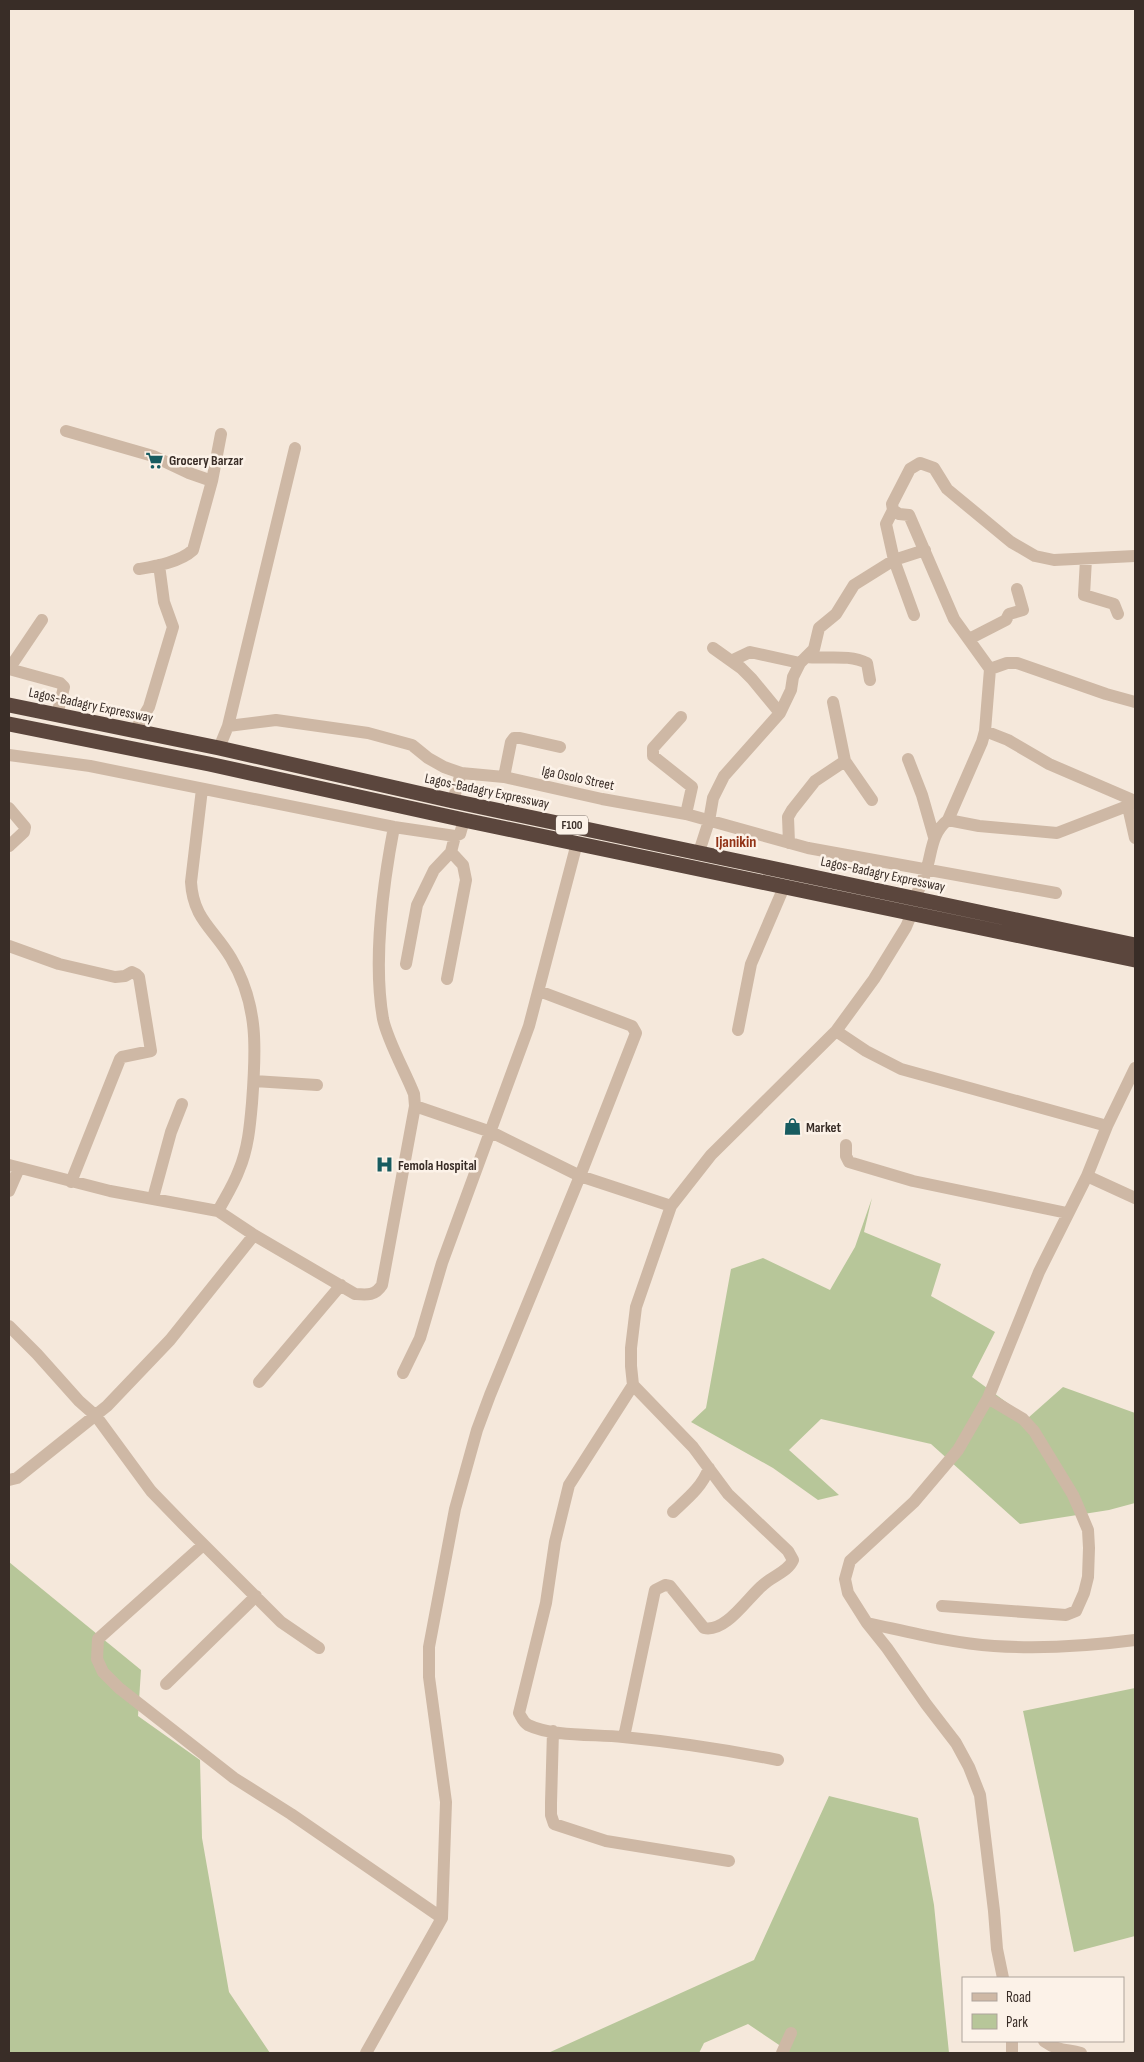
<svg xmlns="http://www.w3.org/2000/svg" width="1144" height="2062" font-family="'Sofia Sans Condensed',sans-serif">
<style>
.green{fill:#b7c699}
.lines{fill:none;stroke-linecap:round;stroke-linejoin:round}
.minor{stroke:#ceb8a5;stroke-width:12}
.highway{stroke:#5b463d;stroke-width:15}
.labels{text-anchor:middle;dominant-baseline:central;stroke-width:5;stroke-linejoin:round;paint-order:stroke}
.shield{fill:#fcf2e8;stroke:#746861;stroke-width:1}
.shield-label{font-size:12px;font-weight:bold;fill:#392d27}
.poi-label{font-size:14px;font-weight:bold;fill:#392d27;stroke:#fcf2e8;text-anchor:start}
.street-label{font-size:14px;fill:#392d27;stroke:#fcf2e8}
.quarter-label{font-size:16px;font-weight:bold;fill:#923317;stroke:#fcf2e8}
</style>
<rect width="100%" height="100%" fill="#f5e8db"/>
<path class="green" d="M872,1198L864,1232L941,1264L931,1296L995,1332L972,1377L1028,1418L1063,1387L1135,1413V1503L1109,1510L1020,1524L931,1444L821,1419L789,1450L839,1495L818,1500L773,1468L691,1422L706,1408L731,1269L763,1258L830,1290L855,1247Z
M9,1562L141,1670L138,1716L200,1760L202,1838L229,1992L270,2053H9Z
M1135,1688V1936L1074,1952L1023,1711Z
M829,1796L918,1818L934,1905L949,2053H791L748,2024L704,2043L699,2053H548L754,1960Z"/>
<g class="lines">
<path class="minor" d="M66,431L153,456L189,473L212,481L193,550C180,562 156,566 139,569
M212,481L221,434
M893,510L886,524L894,560L914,615
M1086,559L1084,595L1114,604L1118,614
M42,620L9,669L60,683L64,687L57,715
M969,639L1006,620L1009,614L1023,610L1017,589
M713,648L741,668L752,679L780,713
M806,657C827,659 849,654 867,663L870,680
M731,661L750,652L800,663
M990,669L954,619L909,515L899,514L893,510L892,504L910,469L920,463L934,468L947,489L1011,542L1035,556L1054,560L1135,556
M833,702L845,761L872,800
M681,717L653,748V756L692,787L686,814
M228,726L276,720L368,733L412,745L428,758L444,767L461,773L504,777L602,799L686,814L808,848L1056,893
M985,731L1008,740L1049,764L1135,801
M134,732L149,707L173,627L164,602L159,565
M219,748L228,726L295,448
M9,755L90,766L394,827L455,836L460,834L464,820
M908,759L922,795L934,837
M504,777L511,742L514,738H520L560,747
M202,789L191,882C193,919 214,929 231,958C259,1005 256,1051 252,1103C250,1126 248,1149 239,1170C234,1184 225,1198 218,1211
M453,801L461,773
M1128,807L1135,838
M9,808L25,827L24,832L9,846
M948,820L979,826L1057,833L1135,803
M789,843L788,817L792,810L815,781L845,761
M699,852L709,821L713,798L724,776L780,713L791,690L793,677L800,663L814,649L819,628L836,614L854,585L894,560L925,550
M915,898C919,889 923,880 926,871C932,853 931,833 948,820L982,742L985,731L990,669L1007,663H1017L1106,694L1135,702
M9,946L59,964L115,977L125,976L132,972L136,974L139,977L151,1051L122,1057L120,1059L71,1182
M406,964L417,905L434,870L451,852L455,836
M447,979L466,880L463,865L451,852
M738,1030L751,964L784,887
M836,1031L866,1051L901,1069L1107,1126
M254,1081L317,1085
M415,1106L491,1132L580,1176L671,1206
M846,1145V1156L849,1162L913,1181L1067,1213
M9,1165L110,1191L218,1211L254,1235L355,1294C367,1295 375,1296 382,1285L415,1106L414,1094C405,1071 388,1042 383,1019C373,962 383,884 394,827
M1087,1176L1135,1198
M9,1191L19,1168
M153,1198L171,1132L182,1104
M9,1326L37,1354L79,1401L96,1416L151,1491L183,1524L281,1622L319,1648
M403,1373L420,1338L442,1263L529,1026L577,843
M259,1382L341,1285
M9,1480L17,1478L107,1406L170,1340L254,1235
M673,1512C688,1498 702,1487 709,1468
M203,1545L98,1639L97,1659L103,1672L119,1688L234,1778L291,1814L442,1918
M942,1606L1066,1615L1076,1611L1084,1593L1088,1577L1089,1548L1088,1530L1080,1511L1073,1495L1034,1431L1023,1419L988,1398
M867,1623C909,1632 951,1643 994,1646C1041,1649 1089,1646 1135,1640
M166,1684L256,1596
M553,1731L551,1803V1815L554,1824L606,1841L729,1861
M624,1737L655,1590L665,1585L670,1586L704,1628C726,1633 748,1597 763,1585C772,1576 788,1572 793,1560L788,1551L728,1494L693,1447L633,1385
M778,1760C727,1750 675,1742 623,1737C595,1734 553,1737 528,1725C523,1722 522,1718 519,1713L546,1603L555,1542L569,1485L633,1385L631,1366V1348L636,1307L671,1206L711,1155L836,1031L874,979L906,927L912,913
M1003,1978L997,1949L994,1911L980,1795L969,1767L956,1743L926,1704L887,1648L867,1623L848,1593L845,1579L850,1561L914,1502L958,1450L988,1398L1039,1272L1087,1176L1107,1126L1135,1068
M1044,2041C1058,2051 1066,2049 1081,2053
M366,2053L442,1918L446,1802L429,1677V1647L455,1509L477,1430L490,1395L580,1176L636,1033L632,1026L539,991
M782,2053L791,2033
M1012,2053V2041"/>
<path class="highway" d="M9,705L219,748L453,801L1135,945
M9,724L209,764L464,820L1135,960"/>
</g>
<defs>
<symbol id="supermarket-bare" viewBox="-9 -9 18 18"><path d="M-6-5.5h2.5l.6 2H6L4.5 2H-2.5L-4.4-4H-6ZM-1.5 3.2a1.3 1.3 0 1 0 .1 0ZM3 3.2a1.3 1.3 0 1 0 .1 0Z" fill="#185c60" stroke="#fcf2e8" stroke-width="2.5" paint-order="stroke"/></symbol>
<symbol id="shop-bare" viewBox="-9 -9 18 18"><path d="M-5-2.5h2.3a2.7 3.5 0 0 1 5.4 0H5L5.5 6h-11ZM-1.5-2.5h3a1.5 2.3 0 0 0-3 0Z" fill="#185c60" stroke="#fcf2e8" stroke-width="2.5" paint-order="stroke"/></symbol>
<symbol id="hospital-bare" viewBox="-9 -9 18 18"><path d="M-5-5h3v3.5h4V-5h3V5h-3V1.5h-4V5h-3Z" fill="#185c60" stroke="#fcf2e8" stroke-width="2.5" paint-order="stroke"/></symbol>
</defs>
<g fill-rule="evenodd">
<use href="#supermarket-bare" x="142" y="448" width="25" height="25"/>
<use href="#shop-bare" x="780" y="1114" width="25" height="25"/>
<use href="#hospital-bare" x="372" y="1152" width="25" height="25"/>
</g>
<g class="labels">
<rect class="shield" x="556" y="815.5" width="32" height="19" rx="4"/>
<g class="shield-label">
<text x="572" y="825">F100</text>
</g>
<g class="poi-label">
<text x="169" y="460">Grocery Barzar</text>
<text x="806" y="1127">Market</text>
<text x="398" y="1165">Femola Hospital</text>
</g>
<g class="street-label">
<text transform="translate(91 705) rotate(12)">Lagos-Badagry Expressway</text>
<text transform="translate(578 778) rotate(12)">Iga Osolo Street</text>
<text transform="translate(487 791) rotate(12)">Lagos-Badagry Expressway</text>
<text transform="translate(883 874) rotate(12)">Lagos-Badagry Expressway</text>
</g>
<g class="quarter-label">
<text x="736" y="842">Ijanikin</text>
</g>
</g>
<rect width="1144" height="2062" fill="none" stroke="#392d27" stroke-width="20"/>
<rect x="962" y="1977" width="162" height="65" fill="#fcf2e8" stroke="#aea39b"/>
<rect x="972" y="1993" width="25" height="8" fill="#ceb8a5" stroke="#aea39b"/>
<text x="1006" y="2002" font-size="15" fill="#392d27">Road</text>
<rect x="972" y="2014" width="25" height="15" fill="#b7c699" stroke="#aea39b"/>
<text x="1006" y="2027" font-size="15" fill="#392d27">Park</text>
</svg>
